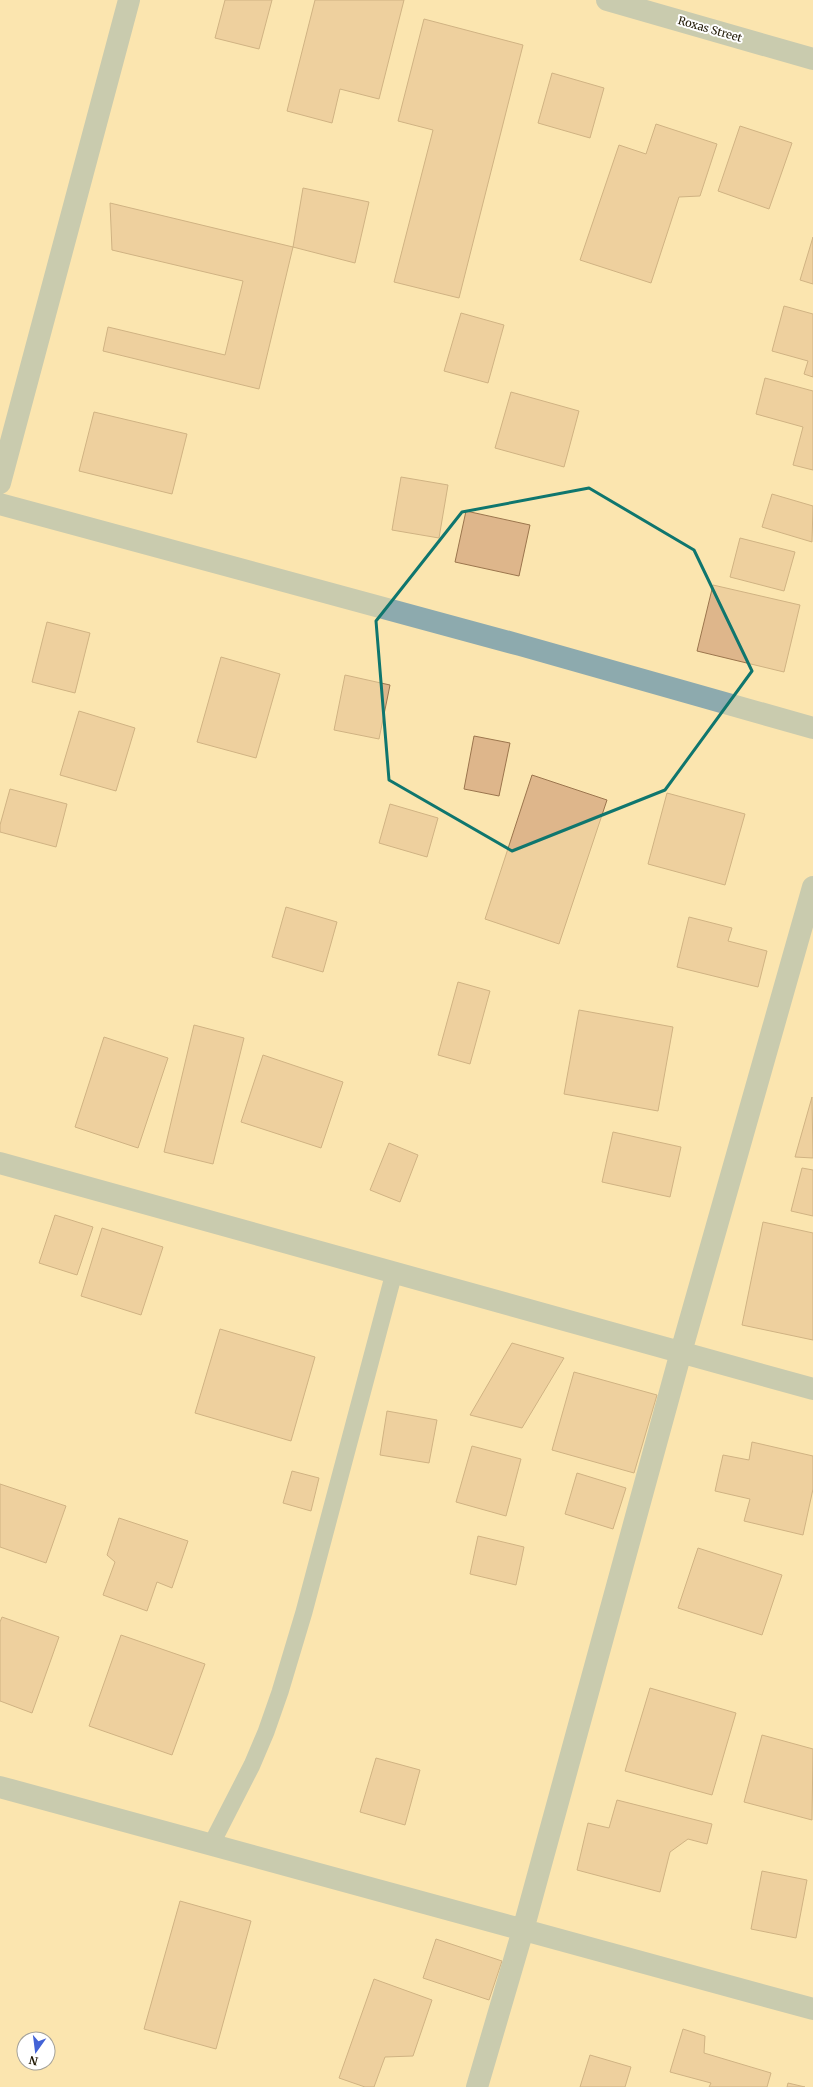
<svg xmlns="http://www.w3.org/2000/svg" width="813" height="2087" font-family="Merriweather,serif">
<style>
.building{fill:#deb68b;stroke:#9b754d}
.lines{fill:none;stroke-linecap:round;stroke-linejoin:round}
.service{stroke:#8daaae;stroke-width:17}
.minor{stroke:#8daaae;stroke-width:22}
.marked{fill:none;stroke:#0f766e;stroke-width:3;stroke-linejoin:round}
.labels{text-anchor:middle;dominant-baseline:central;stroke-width:4;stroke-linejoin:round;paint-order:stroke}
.street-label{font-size:11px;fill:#1f1703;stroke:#fff}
</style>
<rect width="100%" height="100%" fill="#fbe5af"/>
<path class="building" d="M225,0H272L259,49L215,38Z
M315,0H404L379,99L340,89L332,123L287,111Z
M424,19L523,45L459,298L394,282L433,130L398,121Z
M552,73L604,88L590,138L538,123Z
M656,124L717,144L700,196L679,197L651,283L580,260L619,145L646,154Z
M740,126L792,143L769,209L718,191Z
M303,188L369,202L355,263L293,247Z
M110,203L293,247L259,389L103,351L108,327L225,355L243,281L112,250Z
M813,237V284L800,280Z
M784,306L813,314V377L804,374L808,361L772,351Z
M461,313L504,325L488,383L444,371Z
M765,378L813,391V470L793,465L803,427L756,414Z
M511,392L579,411L564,467L495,448Z
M94,412L187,434L172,494L79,471Z
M401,477L448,485L439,538L392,530Z
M772,494L813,506L812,542L762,527Z
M466,511L530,525L519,576L455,562Z
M740,538L795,552L784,591L730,577Z
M713,585L800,605L784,672L697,651Z
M47,622L90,633L75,693L32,682Z
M221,657L280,674L256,758L197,742Z
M345,675L390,685L379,739L334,730Z
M79,711L135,728L116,791L60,775Z
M474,736L510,743L499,796L464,789Z
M532,775L607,800L559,944L485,919Z
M10,789L67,804L56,847L0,832V825Z
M667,793L745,814L725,885L648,864Z
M390,804L438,818L427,857L379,843Z
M286,907L337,922L323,972L272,957Z
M689,917L732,928L728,941L767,951L758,987L677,967Z
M458,982L490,991L470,1064L438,1055Z
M579,1010L673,1027L658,1111L564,1094Z
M194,1025L244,1038L213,1164L164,1152Z
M104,1037L168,1058L138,1148L75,1127Z
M263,1055L343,1082L321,1148L241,1122Z
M812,1097L813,1158L795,1157Z
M613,1132L681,1147L670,1197L602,1182Z
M389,1143L418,1155L400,1202L370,1190Z
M802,1168L813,1170V1216L791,1211Z
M55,1215L93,1227L77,1275L39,1263Z
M763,1222L813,1233V1340L742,1325Z
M102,1228L163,1247L141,1315L81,1296Z
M220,1329L315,1357L291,1441L195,1413Z
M512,1343L564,1358L522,1428L470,1415Z
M574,1372L657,1395L634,1473L552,1450Z
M387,1411L437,1420L429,1463L380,1455Z
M752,1442L813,1456V1489L803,1535L744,1521L750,1499L715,1491L723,1455L749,1460Z
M472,1446L521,1459L506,1516L456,1502Z
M292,1471L319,1478L311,1511L283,1503Z
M577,1473L626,1488L613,1529L565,1514Z
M0,1484L66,1506L46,1563L0,1547Z
M119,1518L188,1541L172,1588L157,1582L147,1611L103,1595L115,1562L107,1555Z
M478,1536L524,1547L516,1585L470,1574Z
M698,1548L782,1575L762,1635L678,1608Z
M2,1617L59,1637L32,1713L0,1701V1622Z
M121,1635L205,1664L172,1755L89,1726Z
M650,1688L736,1713L712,1795L625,1771Z
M762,1735L813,1749L812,1820L744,1802Z
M376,1758L420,1770L405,1825L360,1812Z
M617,1800L712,1824L707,1844L688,1839L670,1852L660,1892L577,1870L588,1823L609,1828Z
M762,1871L807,1880L796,1938L751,1929Z
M180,1901L251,1921L216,2049L144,2029Z
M436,1939L502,1961L489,2000L423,1978Z
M374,1979L432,2000L413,2056L385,2057L374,2087H365L339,2078Z
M683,2029L705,2036L704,2053L771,2073L767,2087H709L711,2083L670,2072Z
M590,2055L631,2067L625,2087H580Z
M788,2083L805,2087H787Z"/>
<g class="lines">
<path class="service" d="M211,1845L252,1765L266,1732L280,1692L304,1612L394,1273"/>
<path class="minor" d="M607,0L813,59
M0,483L129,0
M0,504L520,645L813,728
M0,1163L813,1389
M0,1787L813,2009
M477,2087L523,1930L681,1352L813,887"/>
</g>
<path d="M0 0H813V2087H0ZM589,488L694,550L752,671L665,790L512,851L389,780L376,621L462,512Z" fill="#fbe5af" fill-opacity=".55" fill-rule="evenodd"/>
<path class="marked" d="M589,488L694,550L752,671L665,790L512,851L389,780L376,621L462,512Z"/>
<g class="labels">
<g class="street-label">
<text transform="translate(710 29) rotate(16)">Roxas Street</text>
</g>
</g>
<g transform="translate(36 2051) rotate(194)"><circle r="19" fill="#ffffff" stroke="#a5a29a"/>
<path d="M0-3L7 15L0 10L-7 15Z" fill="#4363d6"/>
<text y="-6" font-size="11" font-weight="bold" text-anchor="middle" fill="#1f1703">N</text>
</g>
</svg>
